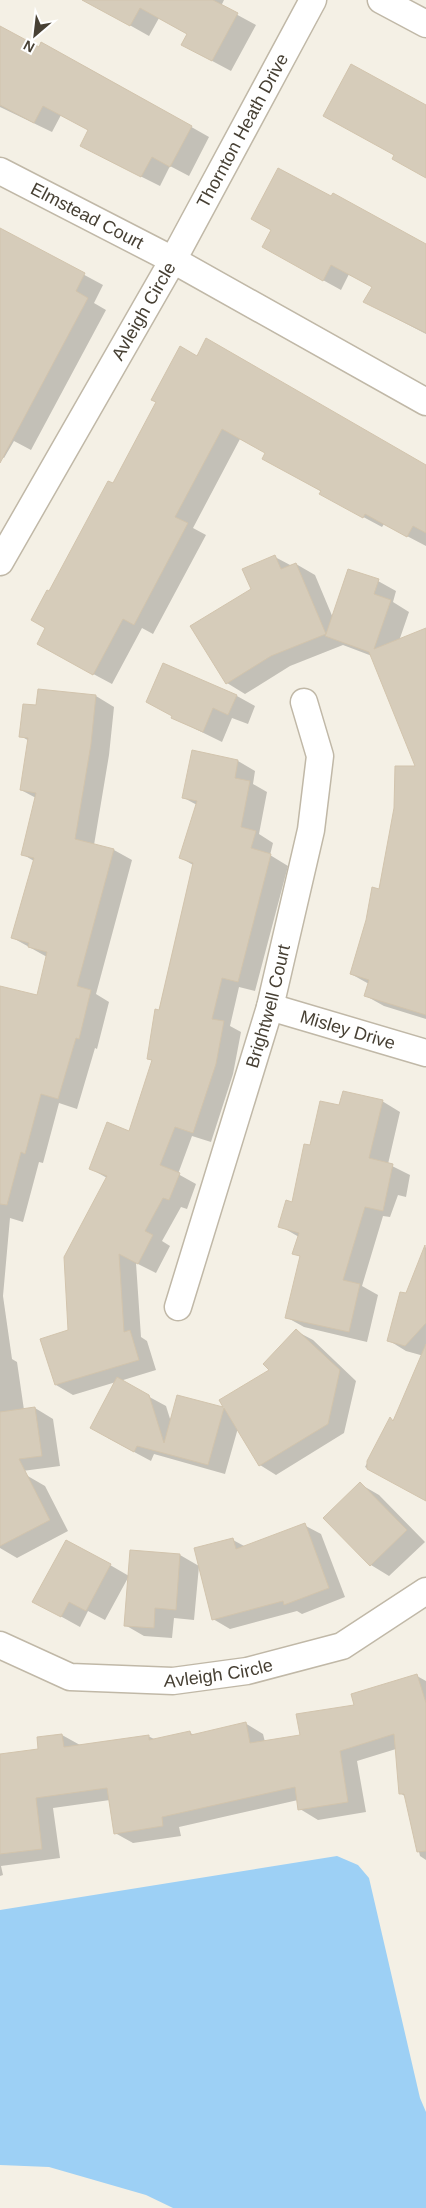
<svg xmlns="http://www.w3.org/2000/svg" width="426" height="2208" font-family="Arial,sans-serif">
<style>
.water{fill:#9dd0f5}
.shadow{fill:#0003}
.building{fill:#d6ccba;stroke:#d2c4ad}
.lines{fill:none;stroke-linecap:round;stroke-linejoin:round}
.street-casing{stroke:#c0b8a7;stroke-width:29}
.street{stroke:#fff;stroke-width:26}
.labels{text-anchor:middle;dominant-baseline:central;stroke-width:4.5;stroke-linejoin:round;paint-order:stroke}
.street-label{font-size:18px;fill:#474034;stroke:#fff}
</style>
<rect width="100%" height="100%" fill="#f4f0e5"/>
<path class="water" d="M337,1856L358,1865L369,1878L420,2098L426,2112V2208H173L146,2195L49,2167L0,2165V1910Z"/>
<path class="shadow" d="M93,0H224L221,6L256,25L231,71L201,55L188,34L159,18L149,36L110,14Z
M0,27L39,48L86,67L209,137L189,176L170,166L160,186L100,156L90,130L61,115L52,132L0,107Z
M1,230L103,285L94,303L106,310L31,450L14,441L4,458L0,456Z
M426,245V334L365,302L373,287L349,274L341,290L281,257Z
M207,340L426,466V546L384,524L382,527L339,504L267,453L240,439L193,528L206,535L153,634L142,628L112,684L56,654L47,628L50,593L113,485Z
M275,557L292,566L296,564L315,575L333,618L378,581L396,591L393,602L409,612L399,641L426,630V1019L384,1006L366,996L369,984L351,974L380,890L417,767L372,656L343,645L290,666L245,694L227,683L252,590Z
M164,664L237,696L255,706L248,724L232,718L222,742L173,718Z
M96,696L114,707L109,755L94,845L114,850L132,860L96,994L109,1002L97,1049L95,1048L77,1109L59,1103L43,1163L39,1162L23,1222L10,1218L3,1296L12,1359L17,1362L24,1410L35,1408L53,1419L60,1466L0,1474V994L38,997L47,957L13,938L34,861L22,854L36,798L21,790L29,741L21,736L38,706Z
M193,751L238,761L255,771L253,784L267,792L259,834L273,843L270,855L288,866L255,991L239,987L230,1026L241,1032L233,1074L211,1142L192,1136L178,1174L196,1184L187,1209L181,1207L162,1241L170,1246L156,1273L136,1263L141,1337L147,1341L156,1370L120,1381L166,1406L171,1422L178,1396L226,1409L271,1370L296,1331L313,1340L356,1381L344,1433L276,1475L260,1465L238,1428L225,1474L154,1454L151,1461L108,1438L116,1382L73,1395L56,1385L107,1178L91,1169L130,1132L153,1061L148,1058L193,865L181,858L197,805L184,798Z
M382,1101L400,1112L388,1164L410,1175L406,1197L398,1195L390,1217L383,1216L362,1286L378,1295L367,1342L304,1327L286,1317L301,1257L294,1253L299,1237L280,1226L292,1203L311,1147L340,1107Z
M426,1246V1500L365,1467L390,1419L394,1421L424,1356L406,1351L388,1340Z
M26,1475L45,1486L68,1531L17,1558L0,1548V1488Z
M360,1484L379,1495L425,1542L389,1576L371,1565Z
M304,1525L321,1534L345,1597L302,1614L297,1611L230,1629L213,1619L233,1540L246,1547Z
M131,1551L180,1555L199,1566L194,1620L174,1618L172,1638L144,1636L125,1625Z
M110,1565L129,1576L105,1620L88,1611L80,1627L53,1612Z
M417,1676L426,1681V1860L420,1856L406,1797L400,1793L396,1749L357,1761L366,1812L318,1820L300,1809L298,1800L179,1827L181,1836L133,1843L115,1833L110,1800L53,1808L60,1858L1,1866L3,1875L0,1876V1755L40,1750L62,1735L80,1745L148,1736L156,1740L190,1733L195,1735L245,1723L263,1734L265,1742L301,1736Z"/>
<path class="building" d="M82,0H213L238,13L212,61L181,45L187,34L140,8L130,26Z
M0,26L39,47L41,42L192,126L170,167L152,157L141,177L80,146L88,130L43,106L34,123L0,105Z
M351,64L426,105V178L392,159L394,155L323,116Z
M278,168L331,196L333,193L426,244V333L363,302L372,287L331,265L323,281L262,247L271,230L251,219Z
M0,228L85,273L76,291L88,298L0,463Z
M206,338L426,465V533L413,526L407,537L365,514L363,518L319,494L321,491L262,459L265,453L222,429L175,517L188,523L134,625L123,619L93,675L37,644L45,628L31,620L47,590L49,591L108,481L113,483L156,402L151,400L180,346L197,356Z
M275,555L281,569L296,563L326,634L348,569L379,579L374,594L391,600L374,649L426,628V1015L364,996L369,980L350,974L366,920L372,887L379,889L394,808L395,766H415L369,652L325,636L326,634L271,656L226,684L190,626L251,589L242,569Z
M163,663L237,695L228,715L213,708L203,732L171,718L172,716L146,702Z
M38,689L96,695L91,744L75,839L114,849L77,986L91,990L79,1039L76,1038L58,1099L41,1094L25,1154L21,1152L7,1205L0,1204V986L37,995L47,952L28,947L29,943L11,938L34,858L21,855L36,793L20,790L28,738L19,737L23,704L36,705Z
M192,750L238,760L235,778L250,781L241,827L256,831L251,848L271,854L238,982L222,978L212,1019L224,1021L216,1064L193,1133L175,1127L160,1165L180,1173L169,1200L163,1198L145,1231L153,1235L138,1264L119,1254L124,1332L130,1330L139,1360L55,1385L40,1339L68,1330L64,1257L107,1176L89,1169L107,1122L129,1131L152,1060L147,1059L155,1009L159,1010L193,863L179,858L197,801L182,798Z
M343,1091L383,1100L369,1158L393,1164L383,1211L365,1207L343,1280L360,1284L349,1332L285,1318L300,1256L292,1254L299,1233L278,1227L286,1200L292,1202L304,1144L310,1145L320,1101L339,1105Z
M425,1245L426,1323L405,1346L387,1341L400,1292L406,1293Z
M296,1329L340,1370L328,1424L259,1466L224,1408L208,1465L137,1446L134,1452L90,1428L117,1377L149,1395L164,1443L177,1395L223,1407L219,1400L269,1370L263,1364Z
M426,1344V1501L367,1469V1461L390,1417L393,1421Z
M35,1407L42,1456L19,1459L50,1520L0,1546V1412Z
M360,1482L407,1530L370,1566L323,1518Z
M305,1523L329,1588L284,1605L283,1601L212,1620L194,1548L233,1538L236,1549Z
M66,1540L111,1564L86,1611L69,1602L61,1617L32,1602Z
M130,1550L180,1554L176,1610L155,1608L154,1628L124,1626Z
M417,1674L426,1703V1851L417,1852L404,1794H399L394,1734L340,1751L348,1802L298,1810L295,1787L162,1817L163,1826L114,1834L107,1788L36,1798L42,1849L0,1854V1754L38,1749L37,1737L62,1734L64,1747L149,1735V1740L190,1731L191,1735L246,1722L250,1743L300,1735L296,1714L354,1705L351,1694Z"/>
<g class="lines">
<defs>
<g id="street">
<path d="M381,0L426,24"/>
<path id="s1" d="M0,171L173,260L426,402"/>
<path id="s2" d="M0,562L173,260L313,0"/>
<path id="s3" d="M270,1007L426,1053"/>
<path id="s4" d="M178,1307L270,1007L311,830L320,756L304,702"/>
<path id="s5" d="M0,1645L70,1677L173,1681L247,1671L342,1646L426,1591"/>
</g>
</defs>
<use href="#street" class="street-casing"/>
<use href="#street" class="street"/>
</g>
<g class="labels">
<g class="street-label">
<text stroke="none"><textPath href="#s2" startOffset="495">Thornton Heath Drive</textPath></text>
<text stroke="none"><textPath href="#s1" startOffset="98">Elmstead Court</textPath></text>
<text stroke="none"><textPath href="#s2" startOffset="289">Avleigh Circle</textPath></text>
<text stroke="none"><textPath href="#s4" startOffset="314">Brightwell Court</textPath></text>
<text stroke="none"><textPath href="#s3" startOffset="81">Misley Drive</textPath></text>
<text stroke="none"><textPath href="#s5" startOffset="226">Avleigh Circle</textPath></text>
</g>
</g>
<g transform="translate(35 35) rotate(208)" stroke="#ffffff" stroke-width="4" paint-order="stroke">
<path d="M0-4L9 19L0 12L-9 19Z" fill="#474034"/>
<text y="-8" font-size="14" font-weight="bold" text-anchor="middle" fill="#474034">N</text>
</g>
</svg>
